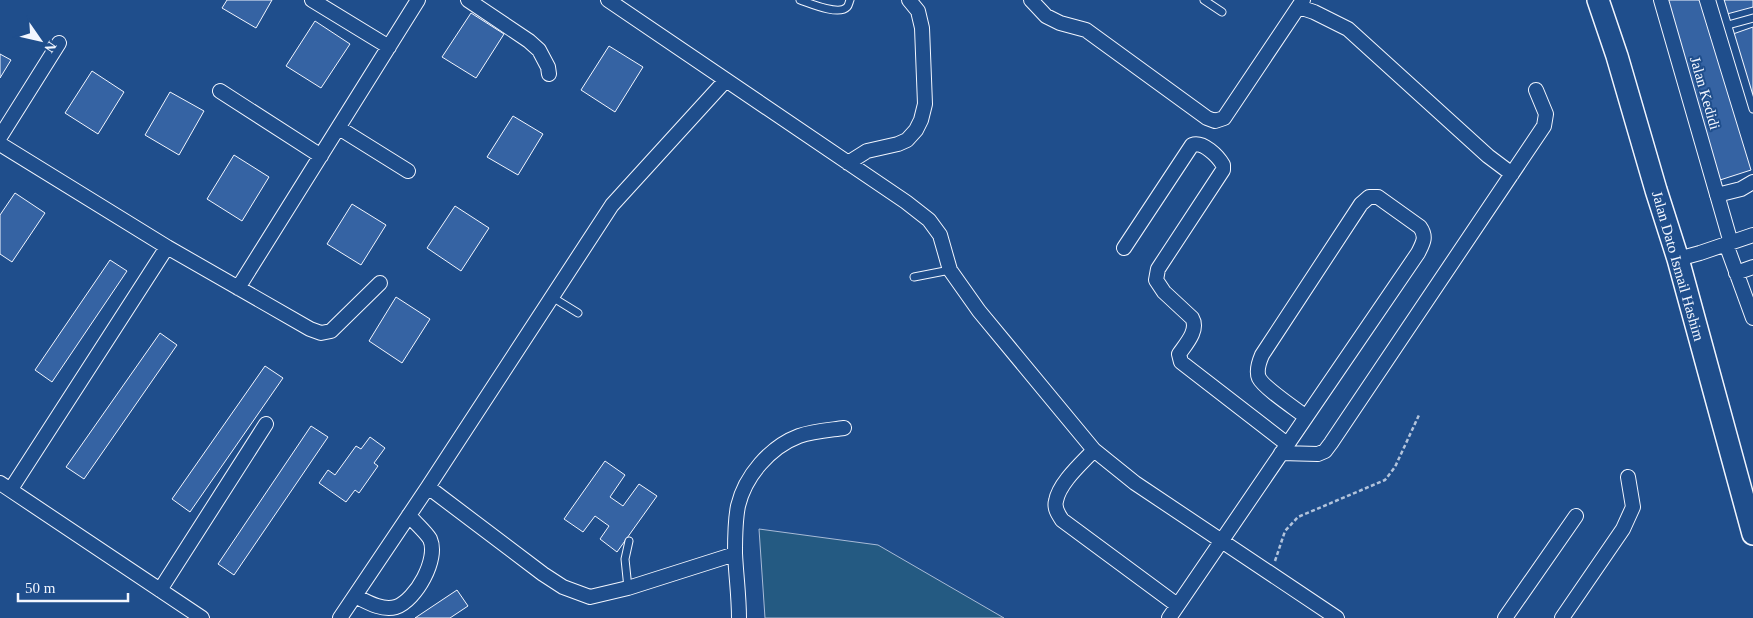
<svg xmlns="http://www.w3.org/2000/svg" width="1753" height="618" font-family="Georgia,serif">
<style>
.green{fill:#245a82;stroke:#a8bbd7}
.building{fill:#3563a3;stroke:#f2f6ff}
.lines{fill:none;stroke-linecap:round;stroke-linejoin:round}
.lane-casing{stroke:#f2f6ff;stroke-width:9}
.street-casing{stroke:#f2f6ff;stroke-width:16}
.primary-casing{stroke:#f2f6ff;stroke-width:24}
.path{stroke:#b3c4dc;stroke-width:2.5;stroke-dasharray:4 2.5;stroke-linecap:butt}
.lane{stroke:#1f4e8c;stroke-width:7}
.street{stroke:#1f4e8c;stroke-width:14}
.primary{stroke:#1f4e8c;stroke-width:21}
.labels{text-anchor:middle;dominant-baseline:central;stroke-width:4;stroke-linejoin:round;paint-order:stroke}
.street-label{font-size:15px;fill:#f2f6ff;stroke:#1f4e8c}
</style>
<rect width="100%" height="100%" fill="#1f4e8c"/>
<path class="green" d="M759,529L878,545L1004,618H765Z"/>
<path class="building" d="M227,0H272L256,28L222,8Z
M1665,0H1699L1751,170L1720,180Z
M1724,0H1753V7L1727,14Z
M471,13L504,34L476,78L442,57Z
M315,21L350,44L321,88L286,66Z
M1753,27V98L1733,34Z
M609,46L643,67L615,112L581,90Z
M0,54L11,60L0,78Z
M92,71L124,92L98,134L65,113Z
M170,92L204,111L179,155L145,135Z
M513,116L543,134L518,175L487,157Z
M234,155L269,177L242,221L207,199Z
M15,193L45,213L12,262L0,254V215Z
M352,204L386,225L361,265L327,244Z
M455,206L489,228L461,271L427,248Z
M110,260L127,271L52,382L35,370Z
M396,297L430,319L402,363L369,341Z
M160,333L177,345L84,479L66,467Z
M265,366L283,378L190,512L172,499Z
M311,426L328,437L234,575L218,564Z
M370,437L385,448L374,463L378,466L359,493L355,490L346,502L319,483L328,470L335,475L356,446L361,449Z
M605,461L625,475L610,497L623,506L639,484L657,496L617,552L600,539L609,526L595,516L583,532L564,519Z
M457,590L468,606L450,618H415Z"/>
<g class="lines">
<defs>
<path id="lane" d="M800,0C809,3 839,16 847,7C849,5 849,2 850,0
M1204,0L1222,12
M1720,0L1753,109
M1728,25L1753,18
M914,277L950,270
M552,297L578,313
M628,588L625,559L629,541"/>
<path id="street" d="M312,0L389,47
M468,0L529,41L539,50L548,67L549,74
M608,0L906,202L929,220L940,235L950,270L979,311L1094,450L1135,483L1337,618
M1031,0L1046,16L1060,23L1086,30L1207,118L1215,121L1224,118L1303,0
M1661,0L1731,243
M1299,7L1314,12L1348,29L1488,156L1512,174
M220,91L321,156
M339,128L408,171
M0,137L59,43
M0,144L167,247L310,329L321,333L331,331L380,283
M848,163L867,151L898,144L907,140L916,130L921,120L925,104L922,28L918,11L909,0
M1717,195L1741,189L1753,182
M1726,244L1753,318
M1124,248L1192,145C1203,141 1218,156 1223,165V170L1158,269L1156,280L1164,292L1192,318C1199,330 1186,344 1179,354L1181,362L1287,444
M1678,259L1700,253L1753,235
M1736,273L1753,267
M238,288L418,0
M1094,450C1082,463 1059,483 1056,501C1054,508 1058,514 1062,520L1177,605
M1281,453L1318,454L1325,451L1331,443L1544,126L1546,114L1536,90
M0,483L202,618
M428,487L543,574L563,587L590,597L628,588L735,554
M11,489L167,247
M160,590L266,424
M355,596C367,602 382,611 396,607C416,600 439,559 430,539C425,531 415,523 409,515
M340,618L428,487L612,205L726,80
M739,618C739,596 736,575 735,553C735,538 735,521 738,506C745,476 770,447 799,436C813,431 830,430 844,428
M1169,618L1418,253C1423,243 1427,237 1420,227L1378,197H1369L1361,204L1262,355C1259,362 1256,371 1259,378C1264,388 1296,409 1306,417
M1505,618L1576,516
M1562,618L1623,529L1633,507L1628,477"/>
<path id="primary" d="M1598,0L1617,56L1656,190L1678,259L1753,534"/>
</defs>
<use href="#lane" class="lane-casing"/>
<use href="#street" class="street-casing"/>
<use href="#primary" class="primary-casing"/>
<path class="path" d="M1275,561L1285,531L1298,517L1385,480L1395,467L1419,415"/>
<use href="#lane" class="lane"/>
<use href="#street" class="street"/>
<use href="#primary" class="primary"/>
</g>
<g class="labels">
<g class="street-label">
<text transform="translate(1705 93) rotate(74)">Jalan Kedidi</text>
<text transform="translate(1678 266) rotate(74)">Jalan Dato Ismail Hashim</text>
</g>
</g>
<g transform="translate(40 40) rotate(124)" stroke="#1f4e8c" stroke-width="4" paint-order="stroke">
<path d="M0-4L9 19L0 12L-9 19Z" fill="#f2f6ff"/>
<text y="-8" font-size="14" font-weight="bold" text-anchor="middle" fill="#f2f6ff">N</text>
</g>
<path d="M18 593v8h110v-8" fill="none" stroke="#f2f6ff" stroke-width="2.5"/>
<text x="25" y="593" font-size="15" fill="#f2f6ff" stroke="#1f4e8c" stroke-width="4" paint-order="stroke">50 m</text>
</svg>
